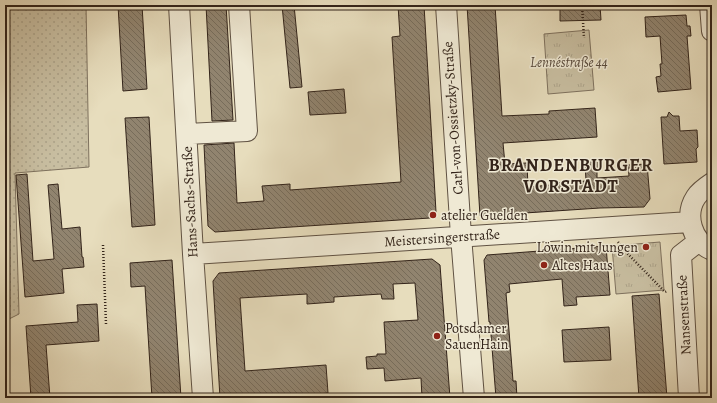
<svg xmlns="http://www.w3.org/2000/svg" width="717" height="403" font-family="Alegreya,serif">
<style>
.park{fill:url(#park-tufts);stroke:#7e715e}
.garden{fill:url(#garden-dots);stroke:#7e715e}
.building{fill:url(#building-back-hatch);stroke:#33241a}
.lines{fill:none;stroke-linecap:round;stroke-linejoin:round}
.minor-casing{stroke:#605243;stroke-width:22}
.path{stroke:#33241a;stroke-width:2.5;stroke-dasharray:1 2;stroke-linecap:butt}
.minor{stroke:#efe9d4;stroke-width:20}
.poi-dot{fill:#8f2418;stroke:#efe9d4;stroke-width:1.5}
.labels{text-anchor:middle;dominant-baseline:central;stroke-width:3;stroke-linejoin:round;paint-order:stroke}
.park-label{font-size:14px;font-style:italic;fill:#584a3c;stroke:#efe9d4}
.street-label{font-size:14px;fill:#33241a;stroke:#efe9d4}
.poi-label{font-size:14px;fill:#33241a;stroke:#efe9d4;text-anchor:start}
.district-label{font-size:18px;font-weight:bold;letter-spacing:1px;fill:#33241a;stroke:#efe9d4}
</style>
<defs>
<pattern id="park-tufts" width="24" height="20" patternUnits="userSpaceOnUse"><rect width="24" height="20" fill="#c8bea1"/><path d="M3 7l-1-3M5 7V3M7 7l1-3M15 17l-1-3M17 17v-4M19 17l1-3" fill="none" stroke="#aca38a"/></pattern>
<pattern id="garden-dots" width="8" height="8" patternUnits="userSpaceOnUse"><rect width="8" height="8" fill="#c8bea1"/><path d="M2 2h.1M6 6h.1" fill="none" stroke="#aca38a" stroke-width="1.8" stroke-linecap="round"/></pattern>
<pattern id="building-back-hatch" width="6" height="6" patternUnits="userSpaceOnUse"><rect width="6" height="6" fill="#91846f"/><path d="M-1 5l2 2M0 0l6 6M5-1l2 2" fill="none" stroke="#776c5a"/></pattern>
</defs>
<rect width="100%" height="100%" fill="#e7ddbd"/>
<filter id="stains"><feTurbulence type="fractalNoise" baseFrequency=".005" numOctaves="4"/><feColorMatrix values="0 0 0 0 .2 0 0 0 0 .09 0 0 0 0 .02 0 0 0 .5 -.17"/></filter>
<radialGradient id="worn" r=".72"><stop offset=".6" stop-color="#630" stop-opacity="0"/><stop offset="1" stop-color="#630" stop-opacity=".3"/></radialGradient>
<path class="park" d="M589,30L594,90L548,94L544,34Z
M660,242L664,290L616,294L612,246Z"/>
<path class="garden" d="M5,5H86L89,167L15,173L19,314L5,321Z"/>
<path class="building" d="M118,5H142L147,89L123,91Z
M206,5H226L233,120L212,121Z
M282,5H294L302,87L290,88Z
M398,5H424L436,212L430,218L215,232L208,226L204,145L234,143L237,203L264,201L262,186L290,184V190L401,182L392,37L400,36Z
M467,5H495L502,116L549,114V111L595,108L597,137L503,143L505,164L527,163L528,187L551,185V183L586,181L585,162H597V178L629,176L628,165L647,164L650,199L644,207L600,208L480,216Z
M587,5H600L601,20L560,21V9L587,8Z
M686,15L687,26H690L691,36H687L691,89L658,92L656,77L661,76L660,64H662L660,36L646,37L645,17Z
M344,89L346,113L310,115L308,92Z
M669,112L673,116H679L680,131L697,130L698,147L696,149L697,162L664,164L661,117H667Z
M149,117L155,225L132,227L125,118Z
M27,174L33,261L54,259L48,185L58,184L62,229L80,227L82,257H83L84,267L62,269L64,293L25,297L16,175Z
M606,246L610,295L576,297L577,305L564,306L562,279L509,284L510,292L506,293L513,381H516L517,398H496L490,322H489L484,260L487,255Z
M432,259L440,265L450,398H422L421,378L385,381L384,368L367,369L366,357L377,356V354H386L384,322L418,320L415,283L393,284L394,299H382L381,294L334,297V302L307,304V294L240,298L245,371L326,365L328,393L308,395L309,398H284V394L250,396V398H220L213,281L219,273Z
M172,260L181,398H152L145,286L131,287L130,263Z
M659,294L667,398H639L632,296Z
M97,304L99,341L46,345L50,398H31L26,326L78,322L77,305Z
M609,327L611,360L564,362L562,330Z"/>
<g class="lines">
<defs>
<path id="minor" d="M179,5L193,254L203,398
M446,5L461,236L474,398
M710,5L712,31
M187,134L247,131L239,5
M712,183C706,187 700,191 696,197C684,215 692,242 712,250
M193,254L690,222
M689,398L681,255L699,241"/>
</defs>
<use href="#minor" class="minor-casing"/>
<path class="path" d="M582,5L584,38
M618,242L625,251L665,292L668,291
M103,245L106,324"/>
<use href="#minor" class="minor"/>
</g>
<g class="poi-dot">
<circle cx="433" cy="215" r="4"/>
<circle cx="646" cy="247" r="4"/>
<circle cx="544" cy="265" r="4"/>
<circle cx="437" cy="336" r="4"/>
</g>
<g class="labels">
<g class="park-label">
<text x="569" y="62">Lennéstraße 44</text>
</g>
<g class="street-label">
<text transform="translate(453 118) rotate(-94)">Carl-von-Ossietzky-Straße</text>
<text transform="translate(190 202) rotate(-93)">Hans-Sachs-Straße</text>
<text transform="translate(442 238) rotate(-4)">Meistersingerstraße</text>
<text transform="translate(684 315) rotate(-93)">Nansenstraße</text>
</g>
<g class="poi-label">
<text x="441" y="215">atelier Guelden</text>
<text x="638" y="247" text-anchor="end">Löwin mit Jungen</text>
<text x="552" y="265">Altes Haus</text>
<text x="445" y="328">Potsdamer<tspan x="445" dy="16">SauenHain</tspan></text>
</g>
<g class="district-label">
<text x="571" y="165">BRANDENBURGER<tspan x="571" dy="21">VORSTADT</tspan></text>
</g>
</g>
<rect width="717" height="403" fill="none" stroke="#e7ddbd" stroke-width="20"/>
<rect x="6" y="6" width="705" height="391" fill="none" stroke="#33241a" stroke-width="2"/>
<rect x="10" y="10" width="697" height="383" fill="none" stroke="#33241a"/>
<rect width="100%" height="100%" filter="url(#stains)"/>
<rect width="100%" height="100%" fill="url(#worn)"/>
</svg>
